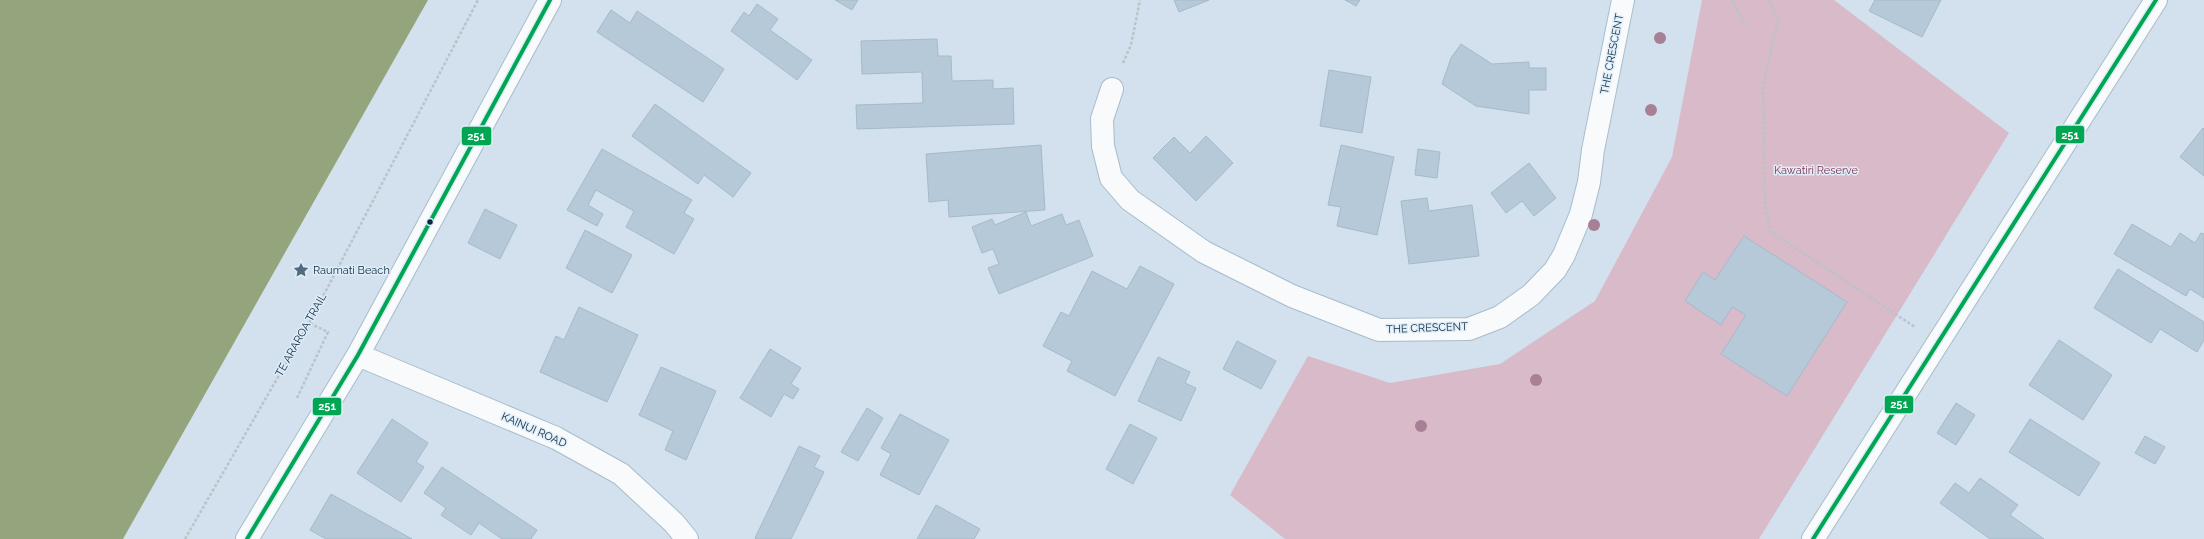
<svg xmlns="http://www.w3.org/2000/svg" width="2204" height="539" font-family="Raleway,sans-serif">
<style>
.green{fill:#d8bac9}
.water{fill:#94a57d}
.building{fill:#b5c9d9;stroke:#a5bac9}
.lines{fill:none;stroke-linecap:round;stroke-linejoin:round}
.minor-casing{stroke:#a7bccb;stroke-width:24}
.path{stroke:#bbc3c9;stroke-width:2.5;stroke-dasharray:3 2;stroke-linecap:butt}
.minor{stroke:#f8fafc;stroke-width:22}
.bus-1-casing{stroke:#dfedf9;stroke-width:7}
.bus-1{stroke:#00a651;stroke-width:4}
.tree{fill:#a88096}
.bus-dot{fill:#0c2b41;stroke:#dfedf9;stroke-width:1.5}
.labels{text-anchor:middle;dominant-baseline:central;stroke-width:3;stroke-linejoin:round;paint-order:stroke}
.street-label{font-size:11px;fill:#0c2b41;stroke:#dfedf9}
.park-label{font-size:11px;fill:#85314e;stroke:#dfedf9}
.poi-label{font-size:11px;fill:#0c2b41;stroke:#dfedf9;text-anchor:start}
.line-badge{stroke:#dfedf9;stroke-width:1.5}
.badge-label{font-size:11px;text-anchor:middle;font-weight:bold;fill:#fff}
</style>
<rect width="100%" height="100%" fill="#d2e1ed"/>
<path class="green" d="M1702,0H1834L2009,133L1759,539H1285L1230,495L1308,356L1390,383L1500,364L1595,301L1672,157Z"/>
<path class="water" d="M0,0H428L123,539H0Z"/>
<path class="building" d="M835,0H858L852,10Z
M1174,0H1209L1179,12Z
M1345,0H1360L1356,6Z
M1875,0H1941L1922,37L1869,11Z
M757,4L778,19L770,30L812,60L797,80L731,31L744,12L749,16Z
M611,10L630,23L637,11L724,69L703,102L597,32Z
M937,39L938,56H951L952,81L993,80V89L1013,88L1014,124L857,129L856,105L923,103L922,72L862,74L861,41Z
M1461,44L1492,64L1529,62V68H1546V90H1529V114L1476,106L1442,84L1451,58Z
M1329,70L1371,77L1362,133L1320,126Z
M655,104L751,173L733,197L704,175L698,184L632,136Z
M2203,128L2204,129V176L2180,157Z
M1206,136L1233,163L1196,201L1153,158L1174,137L1190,153Z
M1041,145L1045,210L949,217L948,200L929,202L926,154Z
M1341,145L1394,157L1377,235L1337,226L1341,207L1328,205Z
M602,149L692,200L684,213L694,219L674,254L626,227L634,211L596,190L588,205L603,214L597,226L567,210Z
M1418,149L1440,152L1437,178L1415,175Z
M1529,163L1556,198L1534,216L1522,201L1506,213L1491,193Z
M1427,198L1429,211L1472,205L1479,256L1409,264L1401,201Z
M485,209L517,225L500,259L468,243Z
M1026,212L1031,226L1062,214L1066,225L1079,220L1093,256L999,294L988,268L999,264L993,249L982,253L972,227L992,219L995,225Z
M2132,224L2171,247L2180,233L2195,243L2201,233L2204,234V298L2190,289L2186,296L2114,254Z
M585,230L632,255L612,293L566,268Z
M1744,236L1847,302L1787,396L1721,354L1746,315L1732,307L1721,325L1685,301L1703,272L1715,280Z
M1140,266L1174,284L1115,396L1067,371L1072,361L1043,346L1061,312L1069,316L1092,271L1127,289Z
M2118,269L2204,322V340L2197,352L2160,329L2151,343L2094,308Z
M579,307L638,335L607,402L540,372L556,336L564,340Z
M2059,340L2112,375L2083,420L2029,385Z
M1237,341L1276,361L1261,389L1223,369Z
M770,349L801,368L791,384L799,389L793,399L784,394L771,417L740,398Z
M1158,357L1190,372L1185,383L1196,388L1181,421L1138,401Z
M661,367L716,391L686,460L665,450L673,431L639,415Z
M1956,403L1975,415L1956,445L1937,433Z
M867,408L883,418L858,461L841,452Z
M900,414L949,440L919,495L880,475L891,454L881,448Z
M392,419L428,443L416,462L424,467L401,502L357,473Z
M2030,419L2100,463L2079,496L2009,452Z
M1130,424L1157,438L1133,484L1106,469Z
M2145,436L2165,447L2155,464L2135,453Z
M799,446L820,456L814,467L824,472L791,539H756L755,538Z
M442,467L537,530L531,539H502L479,523L471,535L441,515L446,508L424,493Z
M1980,478L2018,505L2010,515L2044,539H1990L1940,503L1955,483L1969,493Z
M331,494L412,539H326L310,530Z
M936,505L980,529L974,539H917Z"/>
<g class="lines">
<defs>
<path id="minor" d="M1112,89L1102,119L1103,146L1111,178L1130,200L1204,252L1292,296L1379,330L1469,329L1500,317L1531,295L1555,270L1564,255L1581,214L1589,182L1593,150L1623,0
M358,355L556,438L621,474L674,523L687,539
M247,539L358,355L550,0
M1813,539L2156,0"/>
</defs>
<use href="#minor" class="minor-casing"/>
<path class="path" d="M1732,0L1745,25
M1769,0L1778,20L1763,85L1765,203L1770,231L1915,327
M1123,63L1131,45L1140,0
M297,398L328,332L309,323
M185,539L309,323L478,0"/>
<use href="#minor" class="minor"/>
<defs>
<path id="bus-1" d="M247,539L358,355L550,0
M1813,539L2156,0"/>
</defs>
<use href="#bus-1" class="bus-1-casing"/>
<use href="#bus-1" class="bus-1"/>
</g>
<g class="tree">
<circle cx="1660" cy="38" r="6"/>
<circle cx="1651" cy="110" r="6"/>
<circle cx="1594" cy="225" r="6"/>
<circle cx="1536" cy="380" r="6"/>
<circle cx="1421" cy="426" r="6"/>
</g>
<defs>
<symbol id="sight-bare" viewBox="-9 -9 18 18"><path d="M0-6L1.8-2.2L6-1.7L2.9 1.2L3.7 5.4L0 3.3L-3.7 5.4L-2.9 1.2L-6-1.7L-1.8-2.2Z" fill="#516b7d" stroke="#dfedf9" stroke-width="2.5" paint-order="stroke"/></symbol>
</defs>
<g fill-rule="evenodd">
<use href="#sight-bare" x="290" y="259" width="22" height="22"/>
</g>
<circle class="bus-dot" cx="430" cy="222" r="3.5"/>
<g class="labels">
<g class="street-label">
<text transform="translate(1612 54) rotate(-79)">THE CRESCENT</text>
<text transform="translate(1427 328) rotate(-2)">THE CRESCENT</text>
<text transform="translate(301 335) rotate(-61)">TE ARAROA TRAIL</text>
<text transform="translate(534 430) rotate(24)">KAINUI ROAD</text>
</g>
<g class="park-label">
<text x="1816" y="170">Kawatiri Reserve</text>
</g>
<g class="poi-label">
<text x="313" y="270">Raumati Beach</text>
</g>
</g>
<g class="line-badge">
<rect x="2055" y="125" width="30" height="19" rx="4" fill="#00a651"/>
<rect x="461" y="126" width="31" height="20" rx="4" fill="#00a651"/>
<rect x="1884" y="395" width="30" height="19" rx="4" fill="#00a651"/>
<rect x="312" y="397" width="30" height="19" rx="4" fill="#00a651"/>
</g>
<g class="badge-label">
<text x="2070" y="139">251</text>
<text x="476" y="140">251</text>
<text x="1899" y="408">251</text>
<text x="327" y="410">251</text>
</g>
</svg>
